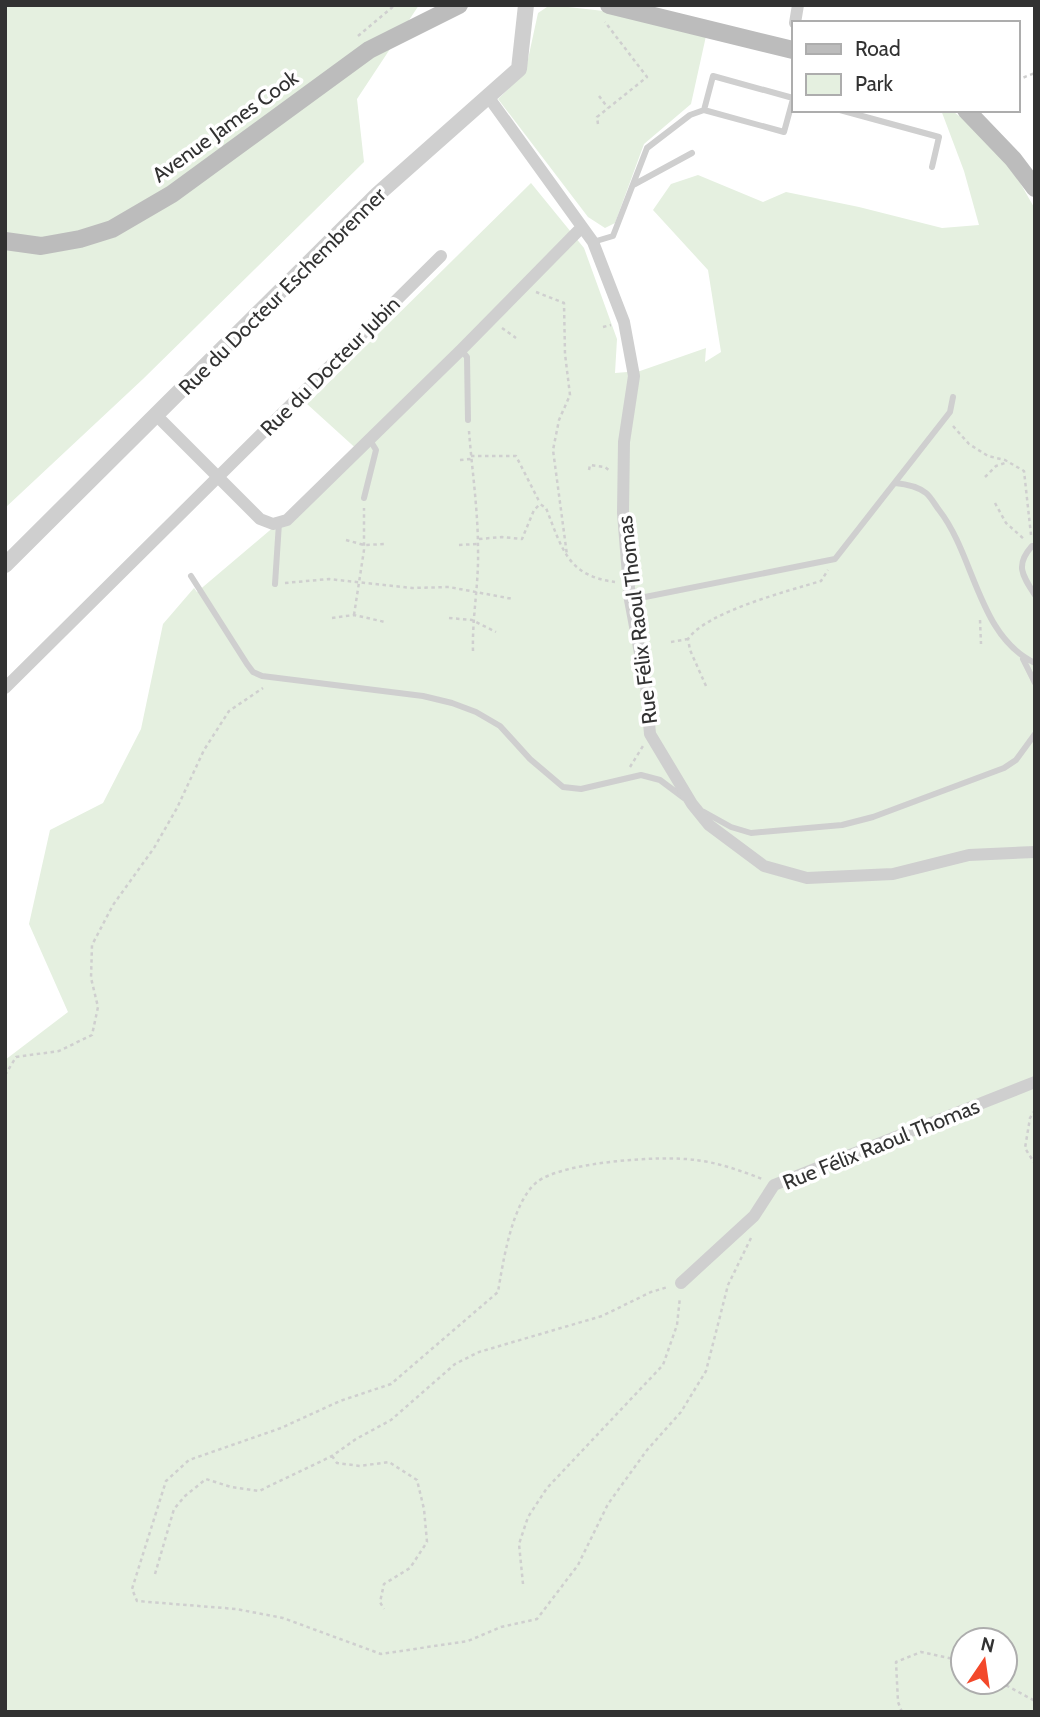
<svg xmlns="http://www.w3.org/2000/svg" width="1040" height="1717" font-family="Cabin,sans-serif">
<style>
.green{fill:#e5f0e0;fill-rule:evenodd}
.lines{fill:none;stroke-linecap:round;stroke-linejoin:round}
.path{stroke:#cfcfcf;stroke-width:2.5;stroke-dasharray:3.5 3.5;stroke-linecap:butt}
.service{stroke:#cfcfcf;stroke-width:6}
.minor{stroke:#cfcfcf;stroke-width:12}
.tertiary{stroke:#cfcfcf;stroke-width:16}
.secondary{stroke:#bcbcbc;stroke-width:18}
.labels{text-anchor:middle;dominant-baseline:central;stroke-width:7;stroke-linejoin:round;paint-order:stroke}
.street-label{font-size:21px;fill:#323232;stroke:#fff}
</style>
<rect width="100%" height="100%" fill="#fff"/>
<path class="green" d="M5,5H419L357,99L364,162L143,379L5,508Z
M550,5L613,12L706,36L691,104L644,144L615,223L605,228L588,217L498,99L525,73L538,13Z
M941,110H951L970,124L1010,165L1035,209V1712H5V1060L68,1012L29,924L50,830L103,803L141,729L163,624L194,588L197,592L361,453L307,404L531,183L584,248L617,339L615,373L640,371L706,348L705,362L721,352L708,270L653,210L671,184L698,175L763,202L786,192L859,207L942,228L979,225L964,171ZM963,1640H1005V1682H963Z"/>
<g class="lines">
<path class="path" d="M358,36L395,5
M1017,80L1035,73
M599,96L608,108
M598,124L597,117L647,77L605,22
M536,292L564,303L565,354L570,395L559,420L553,450L567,555
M603,327L611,325
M502,328L516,338
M953,426L969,444L988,456L1005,460L1024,471L1031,535
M469,431C472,470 478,510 478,549C479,584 472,617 473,651
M471,456H516L540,503
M460,460L471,459
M589,470L590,465L605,467L610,471
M985,477L996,466L1008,462
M995,503L1006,523L1024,539
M479,539L502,537L522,539L534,510L540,504L546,508C562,548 567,576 615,582
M346,540L364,545L385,544
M459,545L477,544
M285,583L329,579L412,588L449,587L513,599
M354,615L364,550V508
M332,618L354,615L385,622
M449,618L472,620L496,632
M980,620L981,644
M671,642L688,639
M706,686L690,650L688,639C706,612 788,591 821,581L828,570
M630,767L643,746
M5,1075L16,1057L59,1051L92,1035L98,1007L91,978L92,945L113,905L154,848L177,808L204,750L229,711L263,688
M1035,1110L1030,1118L1025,1148L1035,1164
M751,1238L728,1285L706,1371L681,1412L647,1450L608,1504L578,1565L537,1619L501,1627L468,1641L381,1654L283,1618L236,1609L137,1601L132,1589L166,1481L189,1460L281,1428L340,1401L391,1384L498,1292C503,1262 512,1202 537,1182C562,1162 662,1155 695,1160C716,1162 742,1171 762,1179
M332,1456L337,1463L360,1466L389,1462L417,1480L424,1509L427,1542L410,1568L384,1584L380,1602L384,1609
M155,1574L174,1509L185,1496L206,1479L231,1487L259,1491L332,1456L356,1439L391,1420L455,1364L479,1352L602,1316L651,1292L668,1287
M523,1584L519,1544L528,1517L547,1488L663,1365L677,1325L680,1297
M1000,1682L1035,1701
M902,1712L898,1702L896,1662L921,1652L963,1661"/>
<path class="service" d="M704,110L713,76L793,98
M840,110L939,137L932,167
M635,184L692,153
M593,242L613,236L647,148L690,115L704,110L784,132L793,99
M461,350L467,357L468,420
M895,483C906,484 917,486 926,493C931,497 935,505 939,510C975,556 978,636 1035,663
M364,498L376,450L370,440
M1035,546H1032C1015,565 1022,575 1035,595
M191,576L247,664L253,672L262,676L423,696L452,703L476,712L500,726L530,759L563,787L581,789L641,775L660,780L684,798
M275,584L279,523
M630,600L835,559L950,412L953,397
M1023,659L1035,683
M704,812L731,827L751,833L842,825L873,817L1004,768L1016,760L1035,734"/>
<path class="minor" d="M795,23L798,5
M487,95L593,242L624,322L634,376L624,442L623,513L630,600L646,685L650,734L692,804L709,825L764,866L807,878L893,874L969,855L1035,852
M157,416L260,519L273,524L287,520L461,350L582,227
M5,688L441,256
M681,1283L754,1216L774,1185L1035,1082"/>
<path class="tertiary" d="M5,565L378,194L519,69L526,5"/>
<path class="secondary" d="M609,5L793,50
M966,110L1013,159L1035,188
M5,241L41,246L80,239L112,229L172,194L369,50L459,5"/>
</g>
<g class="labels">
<g class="street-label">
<text transform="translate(225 126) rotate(-36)">Avenue James Cook</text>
<text transform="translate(282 291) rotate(-45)">Rue du Docteur Eschembrenner</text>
<text transform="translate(330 366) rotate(-45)">Rue du Docteur Jubin</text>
<text transform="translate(637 620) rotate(-97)">Rue Félix Raoul Thomas</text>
<text transform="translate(881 1144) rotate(-22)">Rue Félix Raoul Thomas</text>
</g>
</g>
<rect width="1040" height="1717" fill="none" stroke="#323232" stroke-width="14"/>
<rect x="792" y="21" width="228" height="91" fill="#ffffff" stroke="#adadad" stroke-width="2"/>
<rect x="806" y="44" width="35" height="10" fill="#bcbcbc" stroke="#adadad" stroke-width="2"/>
<text x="855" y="56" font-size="21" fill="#323232">Road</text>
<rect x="806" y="74" width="35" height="21" fill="#e5f0e0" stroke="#adadad" stroke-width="2"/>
<text x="855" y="91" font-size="21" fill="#323232">Park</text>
<g transform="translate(984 1661) rotate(13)"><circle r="33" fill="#ffffff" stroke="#adadad" stroke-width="2"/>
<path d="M0-5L12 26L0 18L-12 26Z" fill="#f3482a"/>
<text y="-10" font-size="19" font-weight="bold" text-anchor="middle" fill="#323232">N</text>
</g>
</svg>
